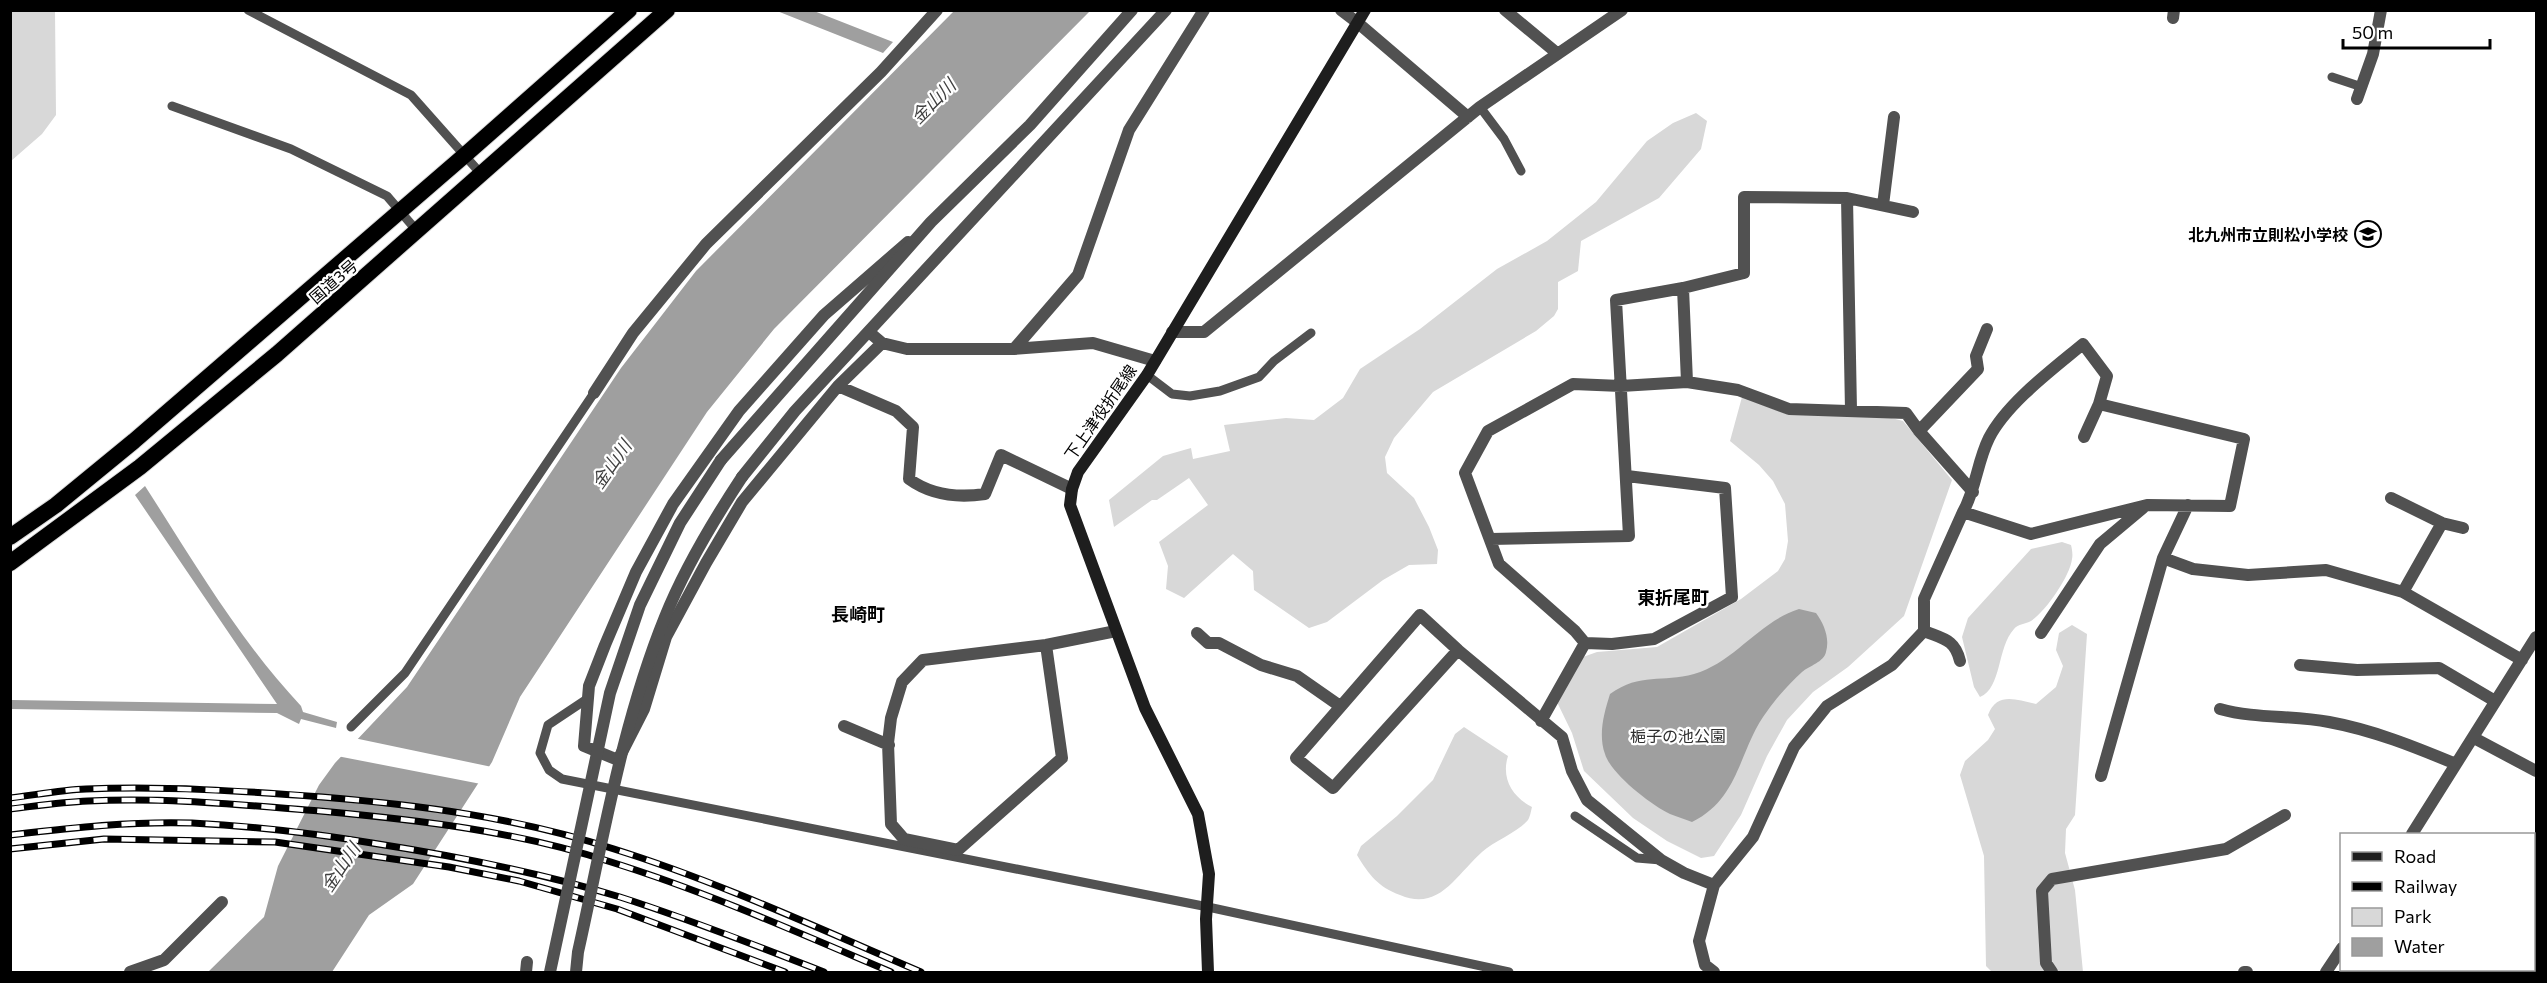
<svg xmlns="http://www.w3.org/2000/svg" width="2547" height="983" font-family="Commissioner,'Noto Sans JP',sans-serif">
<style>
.green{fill:#d8d8d8}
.water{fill:#9f9f9f}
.pier{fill:#fff}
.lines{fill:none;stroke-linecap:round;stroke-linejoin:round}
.trunk-casing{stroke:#dbdbdb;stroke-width:18}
.service{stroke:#515151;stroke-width:9}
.minor{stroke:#515151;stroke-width:12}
.tertiary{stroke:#515151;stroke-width:12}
.secondary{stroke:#1e1e1e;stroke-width:12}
.trunk{stroke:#000;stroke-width:16}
.rail-casing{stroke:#000;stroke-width:7}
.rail{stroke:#fff;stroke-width:4.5;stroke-dasharray:14;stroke-linecap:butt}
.tertiary-bridge{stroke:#515151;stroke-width:12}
.labels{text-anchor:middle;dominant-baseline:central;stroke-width:4.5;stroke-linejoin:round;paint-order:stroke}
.poi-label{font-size:16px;font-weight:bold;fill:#000;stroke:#fff;text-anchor:end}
.street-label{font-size:16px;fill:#000;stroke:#fff}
.park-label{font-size:16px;fill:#2f2f2f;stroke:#fff}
.water-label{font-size:18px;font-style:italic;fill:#404040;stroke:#fff}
.neighbourhood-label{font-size:18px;font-weight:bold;fill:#000;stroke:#fff}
</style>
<rect width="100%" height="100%" fill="#fff"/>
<path class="green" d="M11,10L55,11L56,115L42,134L11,161Z
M1696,113L1707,121L1701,149L1659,198L1581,241L1578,271L1558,282V309L1554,316L1536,331L1433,392L1394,438L1385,457L1387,473L1414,498L1429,527L1438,550L1437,564L1409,565L1383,580L1327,622L1309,628L1254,590L1253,571L1233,554L1184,598L1166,589L1168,566L1159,542L1208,505L1189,478L1157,500H1152L1114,527L1109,500L1163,456L1191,448L1193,459L1230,451L1224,425L1286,418L1314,420L1343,398L1360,369L1420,329L1497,269L1547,241L1596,202L1647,141L1673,123Z
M1742,397L1789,415H1880L1903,421L1952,480L1904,616L1848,667L1813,692L1787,720L1767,756L1741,815L1714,856L1701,858L1667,841L1633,818L1584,771L1572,733L1557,702L1583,657L1597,652L1657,647L1741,599L1778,571L1785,559L1788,541L1785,504L1773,481L1759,465L1730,441Z
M2062,542L2071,545C2072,549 2073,555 2072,559C2070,576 2046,611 2031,621C2026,624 2018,624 2014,629C1997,647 2002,688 1980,697L1974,687L1962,637L1968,618L2031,549Z
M2072,625L2087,634L2075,815L2066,829L2065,853L2075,890L2083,972H1992L1986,966L1984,856L1960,775L1965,761L1988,740L1995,729L1988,715C1997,691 2017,700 2036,704L2056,687L2063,666L2056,650L2059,633Z
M1464,727L1508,756C1501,778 1512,797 1532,807C1531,811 1530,817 1528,820C1518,832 1494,841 1482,852C1456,875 1439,912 1400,895C1378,887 1369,875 1357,855L1361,846L1397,816L1433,780L1455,734Z"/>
<path class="water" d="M777,11H814L893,42L883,53Z
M954,11H1090L774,329L707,412L520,697L492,762L413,884L369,915L332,972H208L264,917L278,866L319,785L335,763L407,687L621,368L696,271Z
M145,486C194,562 239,640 301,706L303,712L337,722L336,728L301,719L299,724L277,713L11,709V700L277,704L135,495Z
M1799,609L1816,613C1824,624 1830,638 1826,652C1824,662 1809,666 1802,672C1790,683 1777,697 1768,710C1738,749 1741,798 1692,822C1685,819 1677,817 1670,814C1651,805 1611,774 1605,754C1598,735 1604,713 1610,694C1641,672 1662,683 1694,674C1735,662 1758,622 1799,609Z"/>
<path class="pier" d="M354,738L492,767L481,784L337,756Z"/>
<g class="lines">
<defs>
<path id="trunk" d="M10,537L56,505L134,441L465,155L629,10
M10,563L140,467L277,354L667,10"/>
</defs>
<use href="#trunk" class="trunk-casing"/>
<path class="service" d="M248,10L411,95L482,175
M2332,77L2362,87
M172,106L291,149L387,196L417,231
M1480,107L1504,139L1521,171
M1147,375L1172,394L1190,396L1220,391L1259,377L1274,361L1311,333
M587,699L548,725L540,753L549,770L562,779L1208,907L1509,972
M351,727L405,673L594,393
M1575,816L1637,858L1661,860"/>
<path class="minor" d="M1341,10L1358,23L1468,117
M1505,10L1558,54
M2173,18L2174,10
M2357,99L2373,54L2381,10
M1847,198L1913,212
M1883,205L1894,117
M1683,288L1687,382
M869,332L882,343L907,349H1014L1093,343L1155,361
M1172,332H1204L1480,107L1622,10
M882,343L838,386L742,502L706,563L666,637L644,709L618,760L584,746L589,686L605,645L636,572L673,504L739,411L824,315L908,242
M2083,344L2107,376L2099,404L2244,439L2230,506L2147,505L2031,534L1963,512C1976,489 1977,462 1989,438C2007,403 2053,369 2083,344Z
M1014,349L1078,275L1129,130L1204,10
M838,386L896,411L913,427L909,479C931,495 958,498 985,494L1001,455L1072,489
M594,393L633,333L706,244L881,72L937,10
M1919,431L1978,369L1976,356L1987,329
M2084,437L2099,404
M1627,476L1725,488L1732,597L1654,639L1612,644L1585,643L1575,631L1499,564L1465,473L1488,431L1573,384L1621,386L1687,382L1738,390L1789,409L1906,413L1919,431L1973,492
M2391,498L2442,523L2463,528
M1491,539L1629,536L1616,300L1683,288L1744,273V197L1847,198L1851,410
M2163,558L2188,505
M2403,592L2442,523
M1924,631C1943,639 1955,639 1960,661
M1197,633L1208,643H1219L1261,665L1297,676L1340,706
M2041,633L2100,544L2143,508
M1046,645L1062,758L958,850L904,839L891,824L888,743L891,718L902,682L923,660L1046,645L1116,631
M1458,650L1333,788L1296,758L1420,615L1458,650L1562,737L1572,771L1587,800L1661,860L1684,873L1714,885
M2300,665L2357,670L2439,668L2495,701
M2220,709C2256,719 2293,715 2329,722C2373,730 2415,747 2456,764
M1541,721L1585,643
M844,726L889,745
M2474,738L2536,771
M2101,776L2163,558L2193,569L2248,575L2326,570L2403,592L2522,660
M2412,834L2536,637
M2534,851L2536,847
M2432,970L2436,972
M130,972L164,960L222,902
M526,972L527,962
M1714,972L1705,965L1699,941L1714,885L1753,837L1794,747L1827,706L1892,665L1924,631V599L1963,512
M2052,972L2046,963L2042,891L2052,879L2226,849L2285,815
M2244,972H2247
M2326,972L2342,948
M2460,972L2461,970"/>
<path class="tertiary" d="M721,460L931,222L1030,125L1132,10
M742,477L795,411L1166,10"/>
<path class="secondary" d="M1208,972L1206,919L1209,874L1198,814L1145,708L1070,505L1072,489L1078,472L1147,375L1365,10"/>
<use href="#trunk" class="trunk"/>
<defs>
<path id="rail" d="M10,798C35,795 61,790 86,789C164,786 244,791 322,797C421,805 519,818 614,849C719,882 820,929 921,972
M10,809C36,806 62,802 88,801C165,797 243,805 320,811C419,820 516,831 611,862C707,892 799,933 891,972
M10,835C71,828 131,821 192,823C253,826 312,833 372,843C456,856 538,872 620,897C689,919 757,946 824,972
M10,849L104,839L275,842L449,867L519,881L617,909L785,972"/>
</defs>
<use href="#rail" class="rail-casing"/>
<use href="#rail" class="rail"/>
<path class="tertiary-bridge" d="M550,972L610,693L640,605L680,523L721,460
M576,972L578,952C603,840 622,723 665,617C685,567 713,521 742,477"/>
</g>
<defs>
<symbol id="school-ring" viewBox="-11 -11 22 22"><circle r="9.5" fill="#fff" stroke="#000" stroke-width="1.5"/><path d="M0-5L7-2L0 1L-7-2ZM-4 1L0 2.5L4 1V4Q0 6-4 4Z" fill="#000"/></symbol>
</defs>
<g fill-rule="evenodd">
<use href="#school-ring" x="2353" y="219" width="30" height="30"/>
</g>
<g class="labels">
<g class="poi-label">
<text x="2348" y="234">北九州市立則松小学校</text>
</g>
<g class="street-label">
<text transform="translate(333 281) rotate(-41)">国道3号</text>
<text transform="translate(1100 412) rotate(-55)">下上津役折尾線</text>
</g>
<g class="park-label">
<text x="1678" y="735">梔子の池公園</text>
</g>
<g class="water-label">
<text transform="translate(933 101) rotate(-45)">金山川</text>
<text transform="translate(611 464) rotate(-55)">金山川</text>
<text transform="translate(340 867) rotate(-56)">金山川</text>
</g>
<g class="neighbourhood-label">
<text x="1673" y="597">東折尾町</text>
<text x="858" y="614">長崎町</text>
</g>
</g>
<rect width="2547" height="983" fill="none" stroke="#000000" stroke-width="24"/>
<rect x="2340" y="833" width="195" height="138" fill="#ffffff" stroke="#999999" stroke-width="1.5"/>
<rect x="2352" y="852" width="30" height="9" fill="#1e1e1e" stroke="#999999" stroke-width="1.5"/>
<text x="2394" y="863" font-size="18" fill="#000000">Road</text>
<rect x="2352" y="882" width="30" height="9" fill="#000000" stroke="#999999" stroke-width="1.5"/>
<text x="2394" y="893" font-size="18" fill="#000000">Railway</text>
<rect x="2352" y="908" width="30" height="18" fill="#d8d8d8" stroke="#999999" stroke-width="1.5"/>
<text x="2394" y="923" font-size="18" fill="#000000">Park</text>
<rect x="2352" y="938" width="30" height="18" fill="#9f9f9f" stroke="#999999" stroke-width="1.5"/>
<text x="2394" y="953" font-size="18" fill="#000000">Water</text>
<path d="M2343 39v9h147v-9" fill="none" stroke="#000000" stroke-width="3"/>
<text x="2352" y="39" font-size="18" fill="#000000" stroke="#ffffff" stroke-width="4.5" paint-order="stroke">50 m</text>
</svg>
